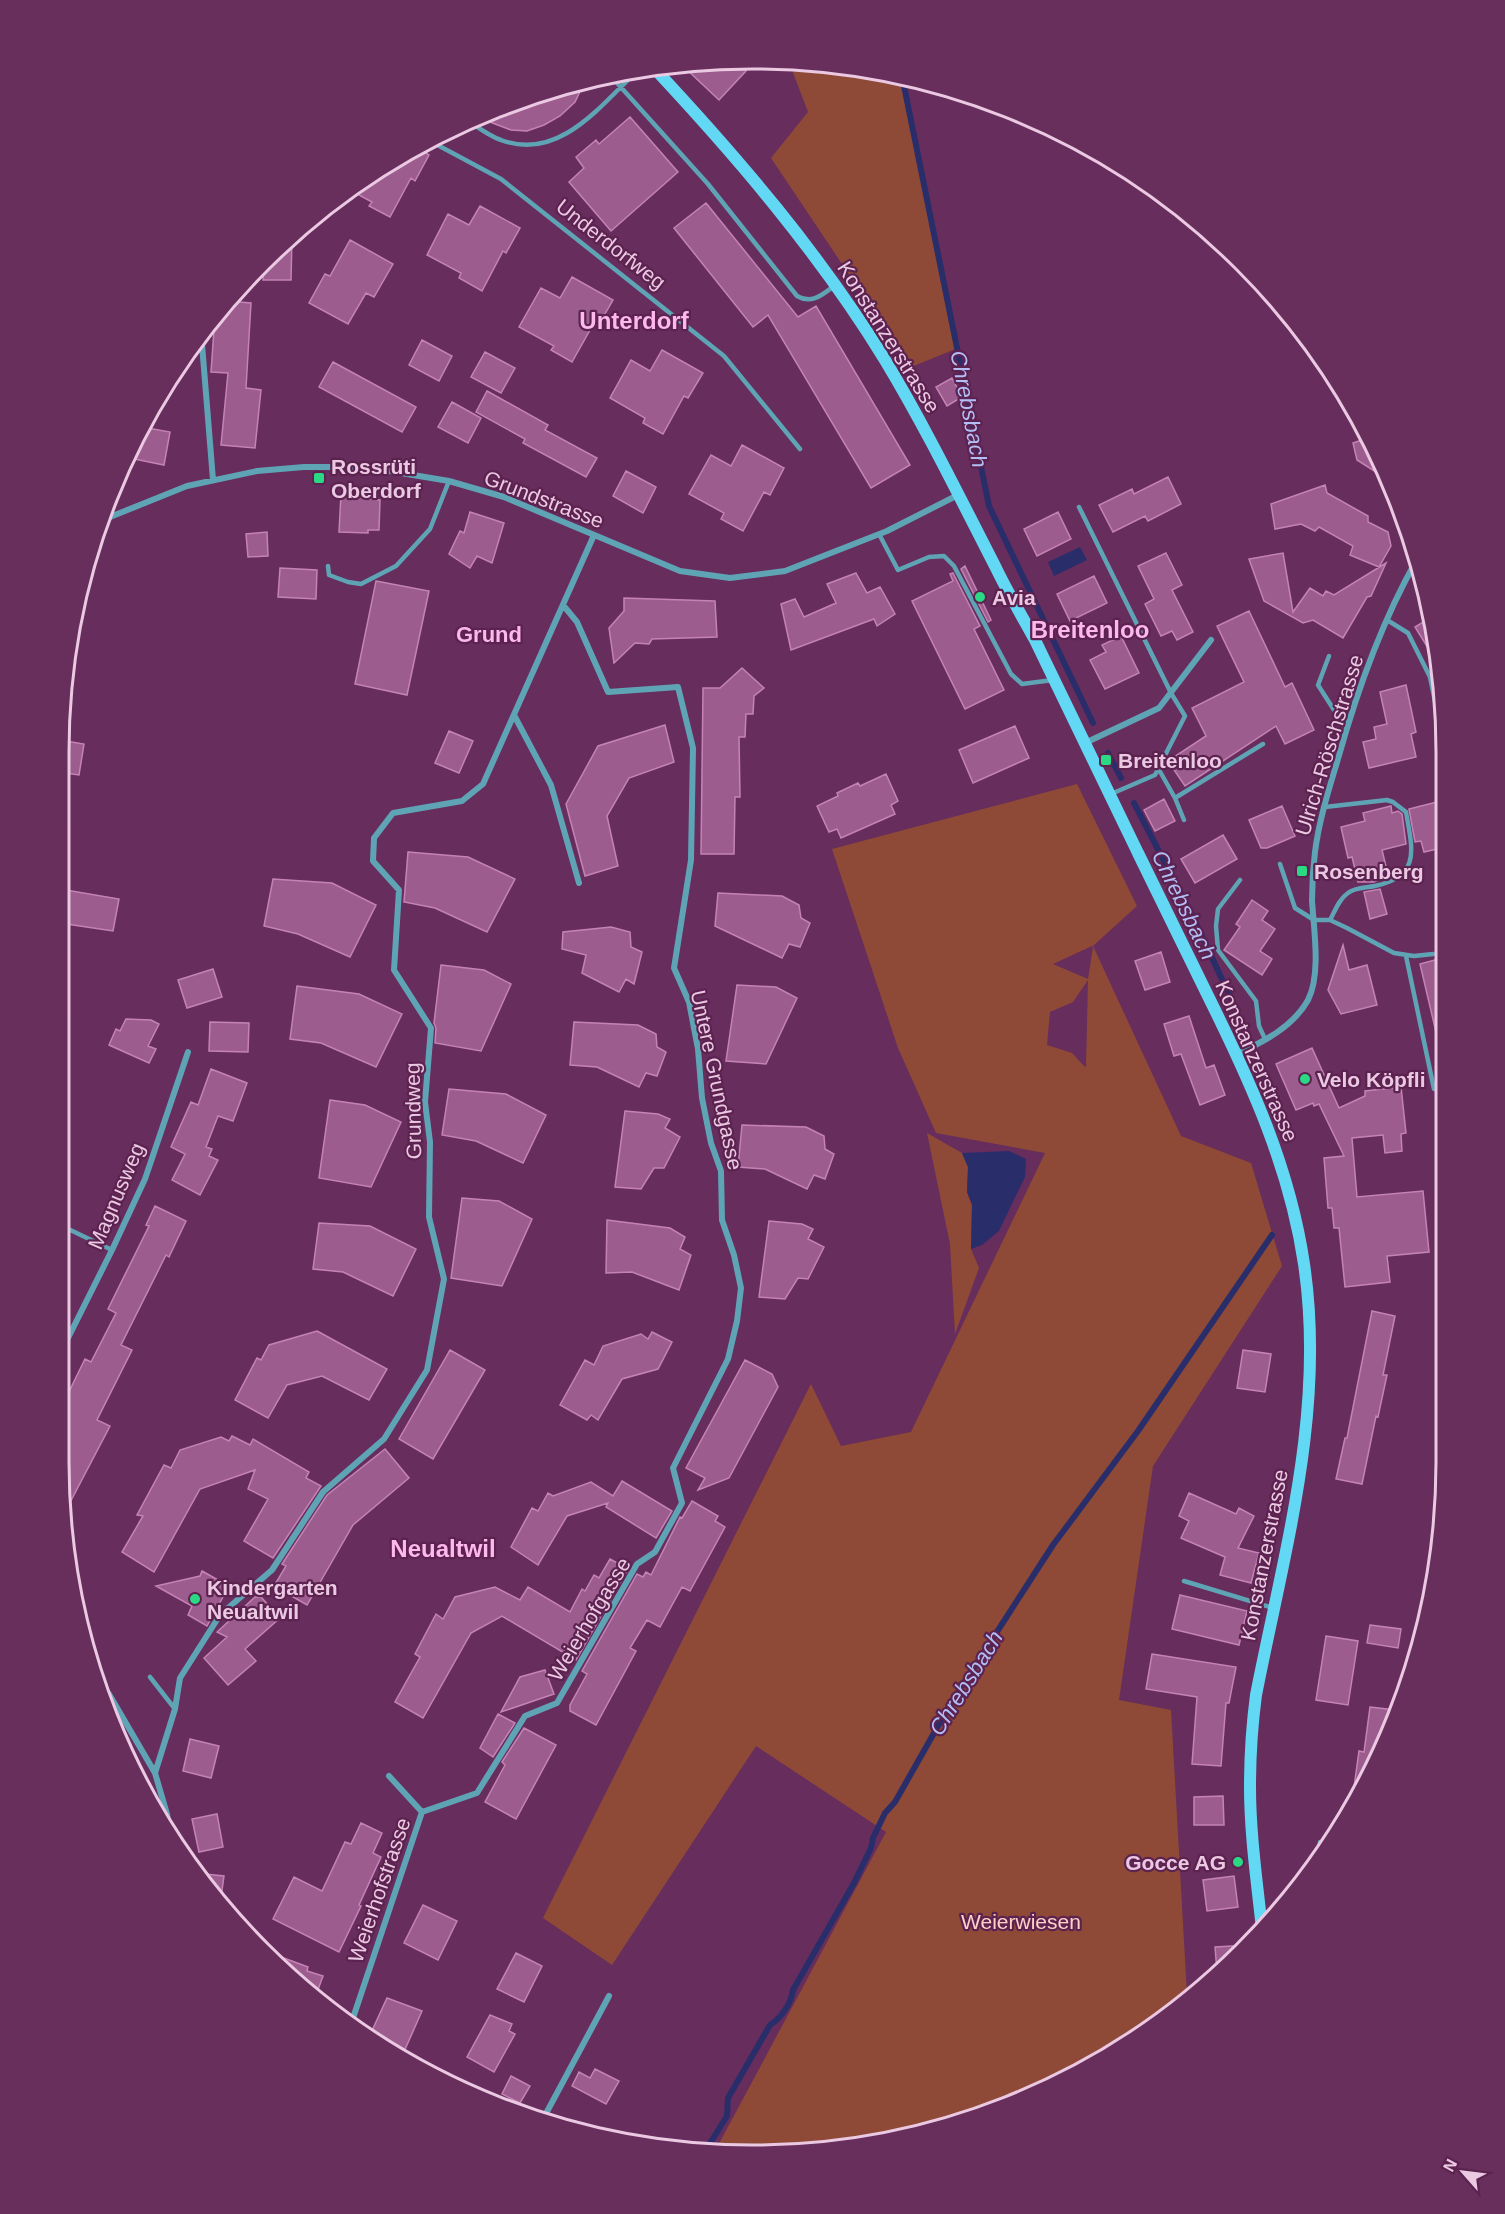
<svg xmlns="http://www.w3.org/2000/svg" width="1505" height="2214" font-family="Arial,sans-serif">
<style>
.green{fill:#8f4a37;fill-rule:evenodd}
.water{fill:#292e6b}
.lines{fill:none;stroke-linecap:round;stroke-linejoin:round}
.stream{stroke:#292e6b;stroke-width:6}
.building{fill:#9c5d8e;stroke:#c583b5;stroke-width:1.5}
.lane{stroke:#5fa4b5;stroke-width:4.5}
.street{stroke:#5fa4b5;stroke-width:6}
.secondary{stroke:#63d8f4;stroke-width:12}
.poi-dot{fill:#2bd884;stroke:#5c2250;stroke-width:2}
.labels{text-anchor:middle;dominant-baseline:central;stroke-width:4.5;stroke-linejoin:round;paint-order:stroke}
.street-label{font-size:21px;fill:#ecc9e3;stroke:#5c2250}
.poi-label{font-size:21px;font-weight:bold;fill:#ecc9e3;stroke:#5c2250;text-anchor:start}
.park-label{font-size:21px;fill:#fed1c5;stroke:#5c2250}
.water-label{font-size:22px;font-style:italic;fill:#b3bef6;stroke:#5c2250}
.neighbourhood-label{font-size:22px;font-weight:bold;fill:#fdb8ec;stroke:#5c2250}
.quarter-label{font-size:24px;font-weight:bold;fill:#fdb8ec;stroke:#5c2250}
.rim{fill:none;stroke:#ecc9e3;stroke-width:3}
</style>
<rect width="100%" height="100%" fill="#672d5c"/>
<path class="green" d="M789,62L888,72L902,76L958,348L911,367L771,158L808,112Z
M1077,784L1137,906L1093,946L1181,1136L1251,1163L1282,1266L1153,1466L1119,1700L1171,1710L1187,1995L1099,2063L1018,2103L888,2142L714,2153L886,1832L756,1746L612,1965L543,1918L811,1384L841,1446L911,1432L1045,1153L936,1133L898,1048L832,849ZM1093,947L1088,979L1053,964L1092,946ZM1088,980L1086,1067H1085L1072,1053L1047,1045L1050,1012L1073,1002Z
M927,1133L962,1153L968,1167L967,1192L972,1205L971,1249L979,1268L955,1334L950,1244Z"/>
<path class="water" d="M1080,547L1087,560L1054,576L1048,562Z
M1009,1151L1026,1159L1025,1177L999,1231L982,1245L971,1249L972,1205L967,1192L968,1167L962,1153Z"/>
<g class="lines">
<path class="stream" d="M902,76L989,506L1093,723
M1108,753L1121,778
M1134,803L1192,915L1235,1007
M704,2153L727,2116L728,2098L770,2025C781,2018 791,2004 793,1990L854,1883L871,1848L873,1838L885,1813L895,1802L951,1703L1053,1545L1138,1431L1272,1235"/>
</g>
<path class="building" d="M735,60L746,71L719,100L682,65Z
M585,81L575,102L560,116L544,125L527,131L511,130L477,117L487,111Z
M630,117L678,172L611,231L569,182L584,168L576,157L596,140L599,144Z
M418,148L429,155L415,181L411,178L390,217L369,206L372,202L350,190L367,176Z
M706,203L798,317L816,306L910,465L871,488L768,315L753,327L674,228Z
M480,206L520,228L506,253L503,251L482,291L459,278L461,273L427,255L448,214L469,225Z
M292,237L291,280H263L264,260Z
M350,240L393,264L374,297L366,293L348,324L309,303L325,274L330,276Z
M572,277L613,300L598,326L594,323L572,362L551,350L554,346L519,327L541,288L560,298Z
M227,301L251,303L246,388L261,390L255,448L221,445L228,373L211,372L215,315Z
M422,340L452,356L439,381L409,365Z
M662,350L703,373L688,398L684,396L663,434L643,423L645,418L610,398L631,360L650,371Z
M485,352L515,368L501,393L471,377Z
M333,362L416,407L402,432L319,387Z
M952,378L962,397L947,406L936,387Z
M487,391L548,425L545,430L597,458L586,477L523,443L525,439L476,412Z
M452,402L481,418L468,443L438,427Z
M142,427L170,432L164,465L134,459Z
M1368,438L1375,452L1390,481L1357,460L1353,443Z
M742,445L784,468L770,495L764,492L743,531L721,519L724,513L689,494L711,455L731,466Z
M626,471L656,487L643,513L613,496Z
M1168,477L1181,504L1148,521L1145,516L1113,532L1099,505L1132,489L1134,494Z
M1325,485L1327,493L1368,516V522L1388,532L1391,546L1379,567L1350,555L1353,546L1319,527L1315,531L1301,524L1275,529L1271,504Z
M341,494L369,495V499L380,500L379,530H368V533L339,532Z
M470,512L504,523L492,563L477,556L470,568L449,554L460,531L464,533Z
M1058,512L1071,539L1037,556L1024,529Z
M267,532L268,556L248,557L246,534Z
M1166,553L1182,585L1172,590L1193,632L1177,640L1172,631L1161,636L1145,604L1154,599L1138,566Z
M1283,553L1293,612L1310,588L1323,596L1326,591L1334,595L1386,563L1371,596L1367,597L1343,638L1313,620L1303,623L1264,601L1249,559Z
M965,566L991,620L988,622L961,569Z
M280,568L317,570L316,599L278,597Z
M856,573L867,593L880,587L895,614L877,626L874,619L791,650L781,604L795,599L804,617L836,603L827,584Z
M953,573L980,626L974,629L1004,690L965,709L912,601L953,581L950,574Z
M1094,576L1107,603L1070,621L1057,594Z
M376,581L429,591L407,695L355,684Z
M624,598L715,601L717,637L652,639L649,644L635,643L614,663L609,628L624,611Z
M1249,611L1285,687L1292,683L1314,730L1285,744L1276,726L1185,786L1168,761L1206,736L1192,708L1244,682L1217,626Z
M1433,616V617L1438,664L1415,627Z
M1121,636L1139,673L1105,689L1090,660L1106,652L1102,645Z
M742,668L764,688L754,696L753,714H746L745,737H739L740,797H735L734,854H701L703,688H720Z
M1406,685L1416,732L1411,734L1416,757L1369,768L1363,742L1376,739L1374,727L1387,724L1380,692Z
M665,725L674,762L629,778L607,816L618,866L585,876L566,804L598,746Z
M1015,726L1029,758L973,783L959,750Z
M449,731L473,741L459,773L435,763Z
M60,740L84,744L79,775L59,772Z
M886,774L898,801L891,805L895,814L841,838L837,829L829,832L817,806L838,796L837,793L858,783L860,786Z
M1164,799L1175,821L1155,831L1144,810Z
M1441,801L1446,824V847L1424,852L1421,841L1415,842L1409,809Z
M1282,806L1295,836L1267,848H1261L1249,820Z
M1391,806L1392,813L1398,811L1402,814L1406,844L1382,850L1388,875L1377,877L1378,880L1374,882H1358L1352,857L1348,858L1341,827L1365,821L1363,813Z
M1223,835L1237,859L1195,883L1181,859Z
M408,852L468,857L515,879L487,932L435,908L404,902Z
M273,879L332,883L376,905L350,957L298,934L264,926Z
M60,889L119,899L113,931L60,923Z
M1380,889L1387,914L1370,919L1364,892Z
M718,893L782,896L799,905L801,918L810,923L800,947L789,944L782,958L715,926Z
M1252,900L1268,911L1262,920L1275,929L1260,951L1272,959L1262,975L1224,950L1240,927L1236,924Z
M611,927L630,932L631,947L642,952L634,984L626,979L619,992L582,973L586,955L562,949L563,932Z
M1343,945L1349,970L1367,965L1377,1005L1341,1014L1328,990Z
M1161,952L1170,982L1145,990L1135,961Z
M1446,957V1048L1440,1049L1420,964Z
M441,965L484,970L511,984L481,1051L435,1043L436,1028L434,1023Z
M213,969L222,997L187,1008L178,980Z
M737,985L776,987L797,998L766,1064L726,1061Z
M297,986L359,994L402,1014L376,1067L321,1043L290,1039Z
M1189,1016L1206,1068L1214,1065L1225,1095L1200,1105L1181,1054L1174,1056L1164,1024Z
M126,1019L151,1020L159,1024L148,1046L156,1049L149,1063L109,1045L116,1029L120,1031Z
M210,1022L249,1023L248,1052L209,1051Z
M574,1022L638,1025L656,1034L657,1047L666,1052L657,1076L646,1073L639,1087L597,1067L570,1065Z
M1312,1048L1339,1108L1365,1096V1091L1401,1087L1406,1133L1401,1134L1402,1151L1385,1153L1383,1135L1352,1138L1357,1197L1423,1191L1429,1252L1387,1256L1390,1282L1345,1287L1339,1228H1334L1332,1208H1328L1324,1158L1344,1156L1319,1104L1314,1106L1313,1103L1296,1110L1276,1064Z
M211,1069L247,1083L233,1121L218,1116L206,1147L212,1149L209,1156L218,1160L200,1195L172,1180L185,1154L171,1147L191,1102L198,1105Z
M449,1089L506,1094L546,1115L523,1163L476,1141L442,1135Z
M330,1100L365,1105L401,1122L371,1187L319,1178Z
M625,1111L658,1114L670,1119L665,1128L680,1137L664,1168H654L641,1189L615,1187Z
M742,1125L806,1127L824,1136L825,1149L834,1154L825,1179L814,1175L807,1189L765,1169L738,1167Z
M462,1198L499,1201L532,1219L502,1286L451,1278Z
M155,1206L186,1221L169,1257L166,1255L121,1345L132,1350L97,1420L110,1426L64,1514L63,1404L85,1359L91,1362L116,1313L108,1309L149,1226L146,1225Z
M607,1220L670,1228L685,1237L680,1249L691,1255L679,1290L632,1272L606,1273Z
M769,1221L802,1224L813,1229L808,1239L824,1247L808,1279L798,1278L785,1299L759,1297Z
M319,1223L370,1226L416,1249L393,1296L343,1272L313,1269Z
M1372,1311L1395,1316L1383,1375H1387L1378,1417L1376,1416L1362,1484L1336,1479L1345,1438H1347Z
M317,1331L387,1369L369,1400L322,1376L287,1385L268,1418L235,1400L257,1358L261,1360L269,1345Z
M652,1332L672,1342L658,1369L622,1379L598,1420L591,1415L587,1420L560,1405L585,1360L594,1365L603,1346L641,1334L648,1339Z
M450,1350L485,1370L433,1459L399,1439Z
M1243,1350L1271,1354L1265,1392L1237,1388Z
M745,1360L772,1374L778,1387L729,1478L698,1490L705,1478L686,1468Z
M232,1436L250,1445L253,1439L309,1472L306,1478L321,1486L273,1558L244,1541L268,1499L248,1489L255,1470L200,1489L154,1572L122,1552L143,1516L137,1515L164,1465L171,1468L180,1450L221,1437L229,1441Z
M385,1449L409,1478L353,1525L307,1605L274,1586L286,1566L282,1564L327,1495Z
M622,1481L672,1511L656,1538L606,1507L608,1503L567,1516L538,1565L511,1547L532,1508L538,1511L548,1493L553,1496L591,1482L613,1496Z
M1189,1493L1236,1514L1239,1508L1254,1516L1238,1548L1259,1553L1251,1583L1220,1575L1225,1557L1181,1538L1189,1521L1179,1516Z
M692,1501L718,1516L715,1521L725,1527L690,1591L682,1587L660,1627L647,1620L630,1648L636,1651L596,1725L570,1711V1705L587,1674L582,1671L637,1574L643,1577L646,1572L651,1575L680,1517L682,1518Z
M610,1559L628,1569L576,1660L502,1616L471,1633L423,1718L395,1702L420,1657L415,1654L436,1614L443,1619L455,1597L495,1587L520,1600L528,1587L570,1612L582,1589L585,1591L594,1575L599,1578Z
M202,1571L229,1586L207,1626L188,1615L192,1606L156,1586L200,1576Z
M1180,1595L1247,1611L1239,1645L1172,1629Z
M255,1597H261L280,1618L245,1649L256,1661L228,1685L204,1658L227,1637L217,1632Z
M1370,1625L1401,1629L1398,1648L1367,1643Z
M1326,1636L1358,1641L1348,1705L1316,1700Z
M1152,1654L1236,1667L1229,1703H1226L1221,1766L1192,1764L1197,1697L1146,1689Z
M545,1670L554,1694L501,1712L520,1677Z
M1370,1707L1395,1710L1375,1769L1351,1809L1359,1751L1364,1752Z
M498,1714L515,1723L493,1757L480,1748Z
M524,1728L556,1745L516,1819L485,1802L505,1765L502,1762Z
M190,1739L219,1746L211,1778L183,1771Z
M1223,1796L1224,1825H1194V1797Z
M217,1814L223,1847L199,1852L192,1819Z
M361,1823L382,1833L373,1853L381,1857L359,1905L361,1906L339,1952L273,1919L294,1877L322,1891L345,1842L351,1844Z
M195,1873L224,1876L220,1905Z
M1234,1876L1238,1907L1207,1911L1203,1880Z
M423,1905L457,1921L438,1960L404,1943Z
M1249,1945L1243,1952L1217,1972L1215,1947Z
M265,1951L308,1967L307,1971L323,1976L315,1998Z
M516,1953L542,1966L524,2002L497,1989Z
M387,1998L422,2011L403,2054L370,2035Z
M490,2015L512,2024L509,2031L515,2034L494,2072L467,2057Z
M595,2069L619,2081L606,2104L572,2086L579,2072L590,2078Z
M511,2076L530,2086L520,2103L502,2094Z"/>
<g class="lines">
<path class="lane" d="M609,74L708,184L797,296C812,305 823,294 834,286
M469,121C479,128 489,136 501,140C559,162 601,105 638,70
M430,141L501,179L724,356L800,449
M1079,507L1171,693L1185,716L1155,775L1111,794
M879,534L898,570L929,557L944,556L954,566L1011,674L1022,684L1053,680
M328,566L329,575L348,582L361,584L396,566L430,529L449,481
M1387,620L1408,633L1430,677L1438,716
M1329,656L1318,685L1334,710L1349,720
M1158,768L1175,798L1184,820
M1175,798L1263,744
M1325,807L1387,800L1393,802L1406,812C1412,848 1422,876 1375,886C1366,888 1355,887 1348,893C1339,899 1335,911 1330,920
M1280,864L1295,908L1314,920H1330L1347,928L1394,953L1414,956L1433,954
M1240,880L1218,909L1216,926L1218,950L1256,1001L1259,1026L1265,1039
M1406,956L1434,1089
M62,1226L112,1250
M1184,1581L1273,1608
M150,1677L175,1709
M1318,1861L1320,1842"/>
<path class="street" d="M201,332L213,480
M105,519L187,486L257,471L304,467H365L449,481L504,497L680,571L730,578L785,571L887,531L958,495
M514,715L551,785L579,883
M1085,743L1159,708L1211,640
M1237,1054C1263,1042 1293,1027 1308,1000C1321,975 1314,930 1312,901C1312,885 1313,868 1315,852C1319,820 1329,789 1338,759C1357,691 1381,623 1416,561
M63,1348L112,1250L145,1179L188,1052
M94,1678L109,1694L155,1773L167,1814L171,1838
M155,1773L175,1709L180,1678L220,1615L272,1570L323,1492L384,1439L427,1370L444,1279L429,1217L430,1142L425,1102L431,1028L394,970L399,890L373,861L374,838L393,813L462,801L483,784L594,535
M422,1812L477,1793L525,1716L557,1703L637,1564L655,1552L682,1503L673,1468L728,1359L737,1321L741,1288L734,1255L722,1220L721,1171L711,1143L702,1098L698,1049L689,1002L674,968L691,860L693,748L678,687L608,692L577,622L563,605
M351,2024L422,1812L389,1776
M542,2121L609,1996"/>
<path class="secondary" d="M654,68C739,159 820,254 885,360C926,428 960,498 996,568C1008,593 1022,616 1035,640C1070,711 1104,782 1138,853C1162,902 1186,951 1210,1000C1252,1085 1290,1169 1304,1264C1326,1411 1284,1552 1256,1695C1252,1725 1250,1756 1250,1787C1250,1834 1257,1882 1262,1929"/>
</g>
<g class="poi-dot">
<rect x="313" y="472" width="12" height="12" rx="3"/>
<circle cx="980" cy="597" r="6"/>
<rect x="1100" y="754" width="12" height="12" rx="3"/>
<rect x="1296" y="865" width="12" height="12" rx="3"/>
<circle cx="1305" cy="1079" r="6"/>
<circle cx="195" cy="1599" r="6"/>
<circle cx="1238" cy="1862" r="6"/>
</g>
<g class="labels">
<g class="street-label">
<text transform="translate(611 244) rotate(38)">Underdorfweg</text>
<text transform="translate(889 337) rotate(58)">Konstanzerstrasse</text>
<text transform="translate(544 499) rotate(21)">Grundstrasse</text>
<text transform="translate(1329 745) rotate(-73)">Ulrich-Röschstrasse</text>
<text transform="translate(1257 1061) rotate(66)">Konstanzerstrasse</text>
<text transform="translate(717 1080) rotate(78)">Untere Grundgasse</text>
<text transform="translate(413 1111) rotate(-91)">Grundweg</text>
<text transform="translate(116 1196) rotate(-67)">Magnusweg</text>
<text transform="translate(1264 1555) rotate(-79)">Konstanzerstrasse</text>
<text transform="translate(589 1619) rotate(-59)">Weierhofgasse</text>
<text transform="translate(379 1890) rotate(-71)">Weierhofstrasse</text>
</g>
<g class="poi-label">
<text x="331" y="466">Rossrüti<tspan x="331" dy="24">Oberdorf</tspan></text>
<text x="992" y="597">Avia</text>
<text x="1118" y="760">Breitenloo</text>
<text x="1314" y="871">Rosenberg</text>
<text x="1317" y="1079">Velo Köpfli</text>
<text x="207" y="1587">Kindergarten<tspan x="207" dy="24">Neualtwil</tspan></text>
<text x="1226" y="1862" text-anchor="end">Gocce AG</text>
</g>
<g class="park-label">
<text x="1021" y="1921">Weierwiesen</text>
</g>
<g class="water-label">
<text transform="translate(969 409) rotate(79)">Chrebsbach</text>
<text transform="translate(1184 905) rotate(64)">Chrebsbach</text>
<text transform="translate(966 1683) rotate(-58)">Chrebsbach</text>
</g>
<g class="neighbourhood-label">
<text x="489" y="634">Grund</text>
</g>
<g class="quarter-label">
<text x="634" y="320">Unterdorf</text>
<text x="1090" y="629">Breitenloo</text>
<text x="443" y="1548">Neualtwil</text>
</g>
</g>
<path d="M0 0H1505V2214H0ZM752 69H753A683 683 0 0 1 1436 752V1462A683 683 0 0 1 753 2145H752A683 683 0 0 1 69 1462V752A683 683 0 0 1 752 69Z" fill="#682f5c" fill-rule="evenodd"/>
<path class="rim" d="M752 69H753A683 683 0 0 1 1436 752V1462A683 683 0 0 1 753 2145H752A683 683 0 0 1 69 1462V752A683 683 0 0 1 752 69Z"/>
<g transform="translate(1463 2172) rotate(298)" stroke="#5c2250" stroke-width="4.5" paint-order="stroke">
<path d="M0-4.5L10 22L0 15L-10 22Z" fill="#ecc9e3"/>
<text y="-9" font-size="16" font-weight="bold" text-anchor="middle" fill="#ecc9e3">N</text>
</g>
</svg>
